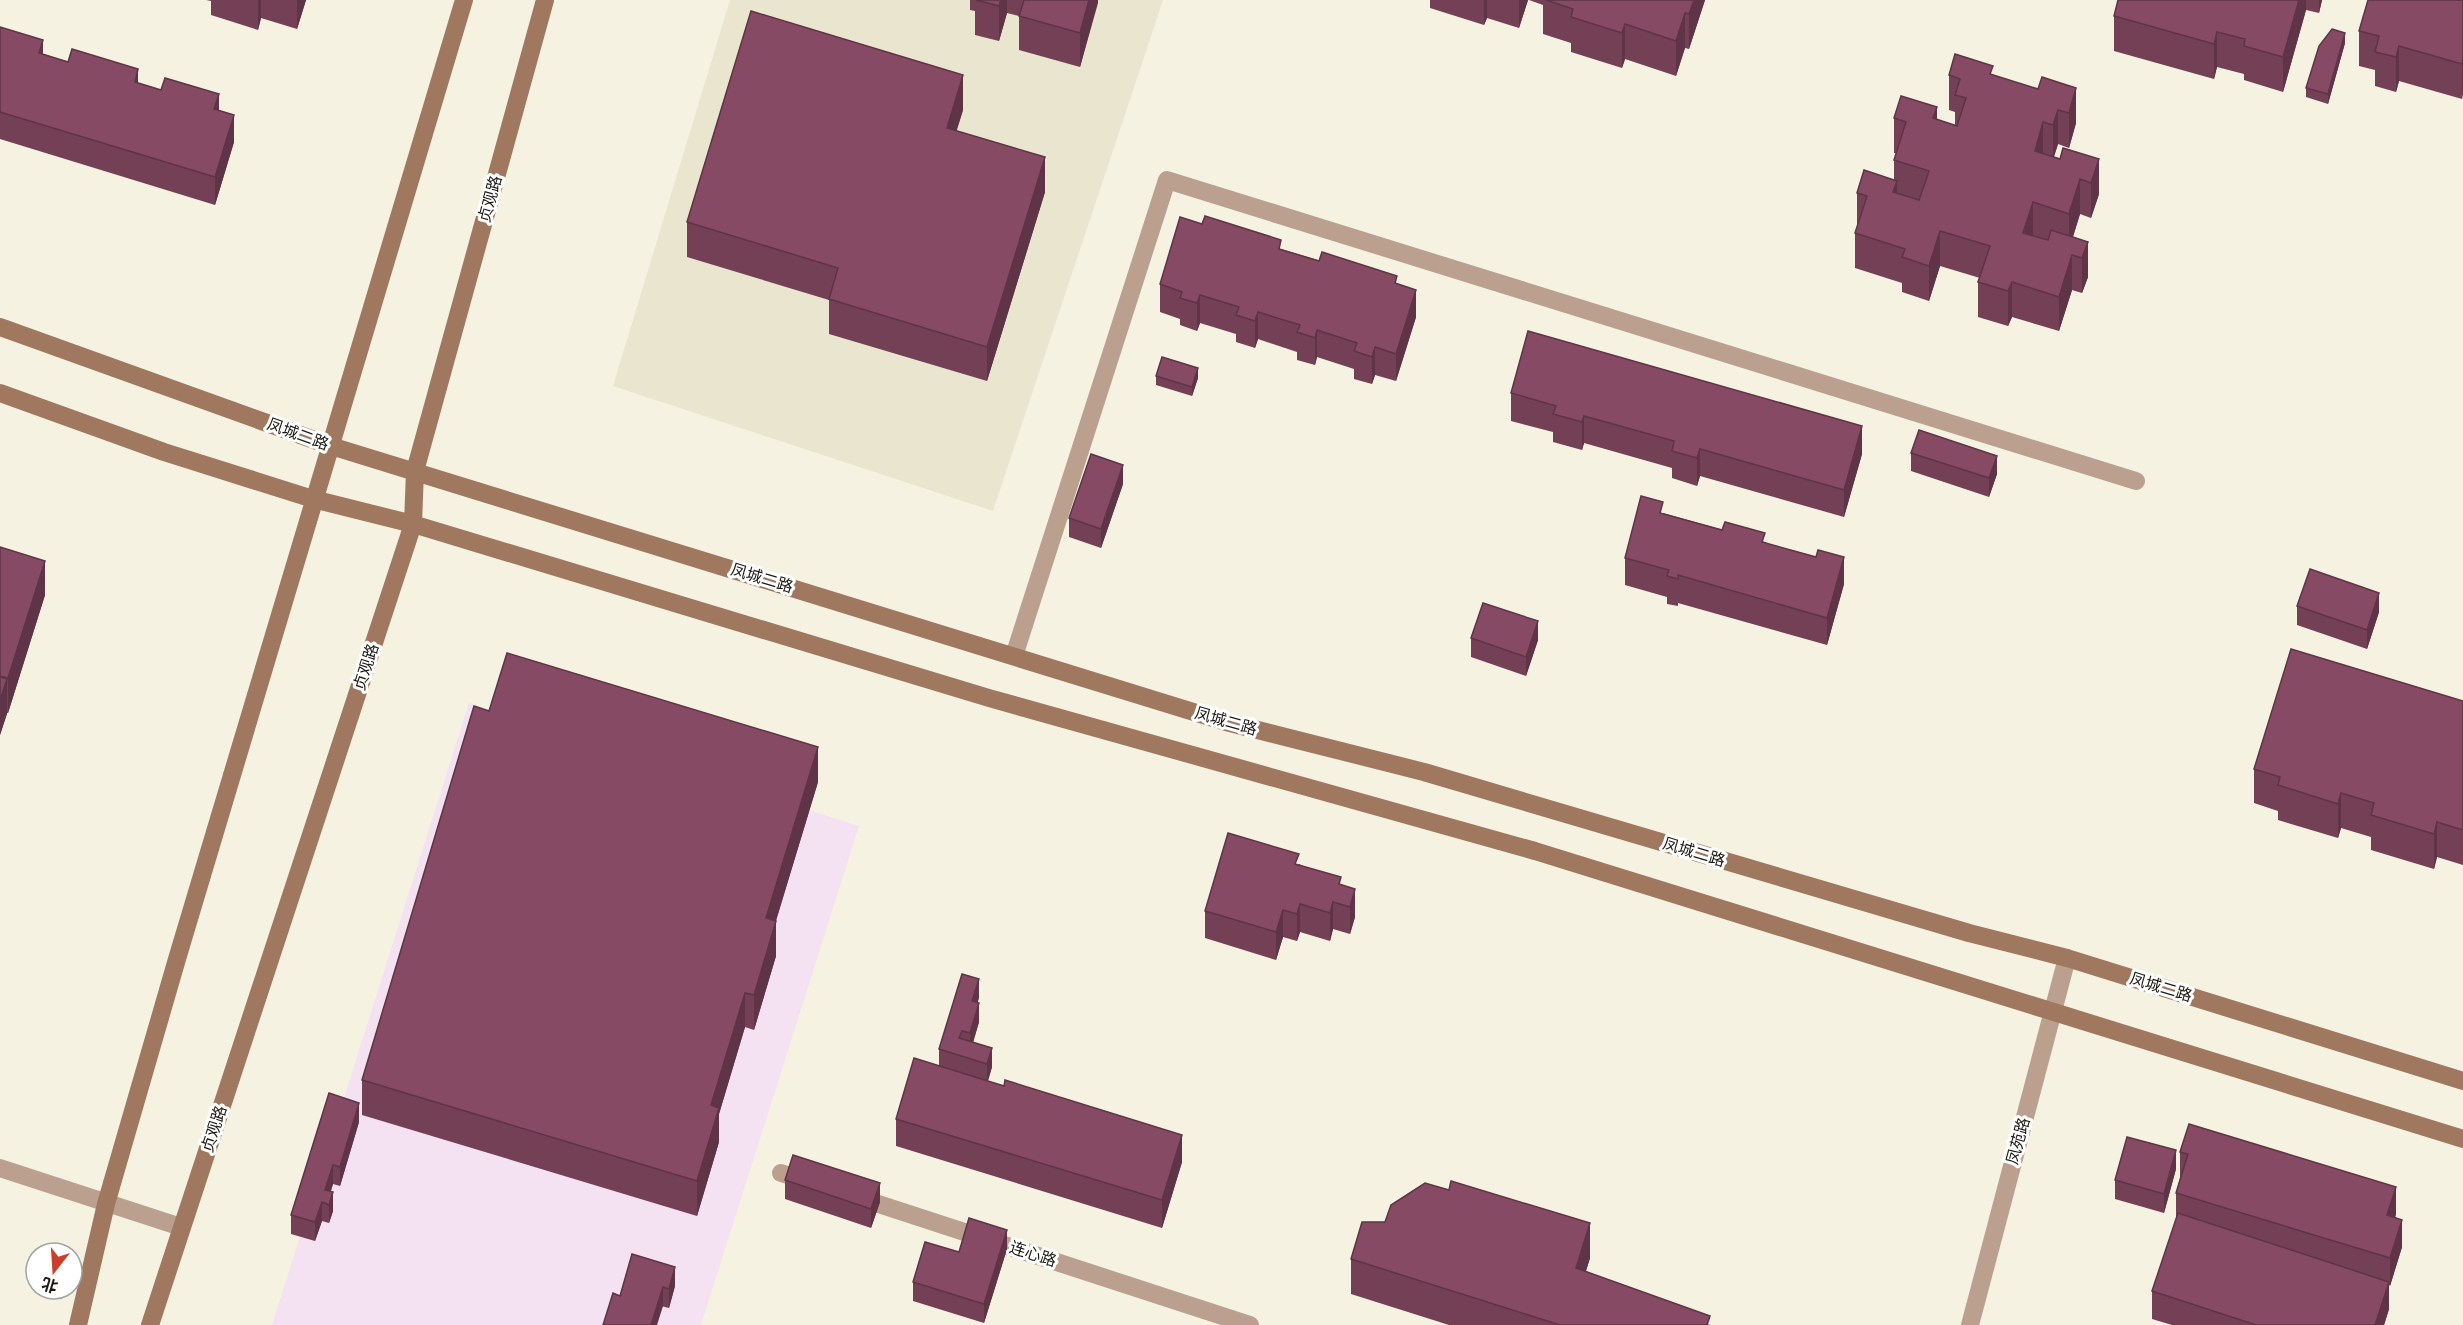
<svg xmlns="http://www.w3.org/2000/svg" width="2463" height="1325" font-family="Bitter,'Noto Sans SC',serif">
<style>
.built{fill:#eae5ce}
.education{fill:#f4e1f1}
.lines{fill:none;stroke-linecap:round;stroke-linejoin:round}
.service{stroke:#bba08f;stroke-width:18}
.minor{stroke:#bba08f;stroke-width:18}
.tertiary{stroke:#bba08f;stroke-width:18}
.secondary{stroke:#9f785f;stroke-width:18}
.wall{fill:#744056}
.shaded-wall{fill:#5e3446}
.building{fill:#874a64;stroke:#5e3446;stroke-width:1.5}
.labels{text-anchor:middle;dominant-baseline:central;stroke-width:6;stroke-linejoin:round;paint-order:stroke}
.street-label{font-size:16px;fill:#1a1913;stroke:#fff}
</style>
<rect width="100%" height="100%" fill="#f5f2e2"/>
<path class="built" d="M730,0H1163L993,511L613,386Z"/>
<path class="education" d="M469,703L859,826L701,1325H272Z"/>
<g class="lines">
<path class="service" d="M0,1168L181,1227"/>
<path class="minor" d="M1014,656L1167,180L2136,481
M781,1173L810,1182
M857,1197L1250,1325"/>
<path class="tertiary" d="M1970,1325L2067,958"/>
<path class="secondary" d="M0,327L331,446L1226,722L1424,772L1969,933L2067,958L2463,1081
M0,393L164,452L313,499L413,524L989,698L1535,851L2463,1139
M78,1325L106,1204L177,959L464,0
M150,1325L413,524L415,471L545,0"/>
</g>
<path class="wall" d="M206,0H306L297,29L261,18L258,30L211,15V1Z
M970,0H1098L1080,67L1019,50V16L1007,13L999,41L975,35V11L970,10Z
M1430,0H1528L1519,28L1487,18L1484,25L1430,8Z
M1529,0H1705L1689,49L1685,48L1676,76L1625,59L1622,68L1571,52V43L1543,34V5Z
M2118,0H2322L2319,13L2306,10L2283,92L2244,80V74L2217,67L2214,79L2114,51V16Z
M2463,0L2462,99L2399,81L2396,92L2375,86V70L2359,66V31Z
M0,27L43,54L138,83L219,110L234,142L215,205L0,139Z
M2345,43L2328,104L2306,97V88Z
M1949,75H1993L2038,89L2076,88V123L2069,148L2058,144L2054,157L2060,159H2099V194L2091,218L2080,214L2073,237L2088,242V277L2082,293L2072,290L2059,331L2012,317L2008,326L1978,317V282L1980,278L1940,266L1929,301L1902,292V283L1855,268V233L1857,228V193L1894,180V160L1896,153H1894V118L1937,120L1955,125V112L1949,110Z
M963,110L956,131L1045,192L987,381L829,334V300L687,257V222Z
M1281,249L1397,284L1416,317L1396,381L1375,375L1372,384L1354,379V369L1317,357L1315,365L1297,360V352L1258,339L1255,348L1236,342V334L1200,323L1197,331L1180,325V319L1160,312V284Z
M1156,376L1198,378L1192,396L1156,385Z
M1511,393L1862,454L1844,517L1700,476L1697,486L1672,478V468L1584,443L1582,450L1553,442V432L1511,421Z
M1911,453L1997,474L1989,497L1911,471Z
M1123,484L1101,548L1069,537V518Z
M1663,513L1765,542L1844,584L1827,645L1678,603V606L1667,604V597L1625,585V558Z
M0,547L45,595L8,713H7L0,735Z
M2297,606L2379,612L2367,649L2297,625Z
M1471,638L1538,640L1526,676L1471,657Z
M2463,701V865L2437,857L2434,869L2371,850V837L2341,828L2338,838L2278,820V811L2254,803V769Z
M489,711L818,782L776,921V956L754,1030L745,1027L719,1114V1142L697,1216L362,1115V1080Z
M1299,864L1341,885L1355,917L1350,934L1333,929L1330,941L1300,932L1297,941L1283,937L1276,960L1205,938V911Z
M979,998L977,1003L979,1022L973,1043L992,1067L988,1081L1182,1162L1162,1228L896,1146V1119L939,1066V1049Z
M359,1122L340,1186L333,1184L331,1191L333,1211L329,1223L322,1221L315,1241L291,1234V1215Z
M2180,1152L2396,1214L2395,1218L2402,1247L2390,1286L2389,1285V1309L2384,1325H2172L2152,1319V1291L2176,1220V1193L2180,1178Z
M2176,1169L2164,1213L2115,1199V1180Z
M785,1180L880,1202L871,1228L785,1199Z
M1007,1249L984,1323L913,1301V1282L959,1252Z
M632,1254L675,1286L669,1308L620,1296Z
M1590,1258L1586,1271L1710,1325H1449L1351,1294V1259Z"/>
<path class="shaded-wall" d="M258,0H261V18L258,30Z
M297,0H306L297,29Z
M1001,0H1007V13L999,41V6Z
M1089,0H1098V3L1080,67V33Z
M1484,0H1487V18L1484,25Z
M1519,0H1528L1519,28Z
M1694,0H1705L1689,49V14Z
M2299,0H2306V10L2283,92V57Z
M2319,0H2322L2319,13Z
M1685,13V48L1676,76V41Z
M1625,24V59L1622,68V33Z
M2217,32V67L2214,79V44Z
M2345,33V43L2328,104V94Z
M43,40V67L39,53Z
M2399,46V81L2396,92V57Z
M2463,59V94L2462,99V64Z
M138,69V97L135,82Z
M963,75V110L947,163V128Z
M2076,88V123L2069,148V113Z
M219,94V122L214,109Z
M1937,107V142L1933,118Z
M2058,110V144L2053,159V125Z
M234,115V142L215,205V177Z
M2043,122V157L2035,151Z
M1045,157V192L987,381V347Z
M2099,159V194L2091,218V183Z
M2080,179V214L2069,249V214Z
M1897,181V216L1893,192Z
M2033,202V237L2023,233Z
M1940,231V266L1929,301V266Z
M2088,242V277L2082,293V258Z
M2072,255V290L2059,331V297Z
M2012,282V317L2008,326V291Z
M1416,290V317L1396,381V354Z
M1200,295V323L1197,331V303Z
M1258,312V339L1255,348V321Z
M1317,330V357L1315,365V338Z
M1375,347V375L1372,384V357Z
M1198,368V378L1192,396V387Z
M1584,416V443L1582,450V422Z
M1862,426V454L1844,517V490Z
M1700,449V476L1697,486V458Z
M1997,456V474L1989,497V478Z
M1123,465V484L1101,548V529Z
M1844,557V584L1827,645V618Z
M45,561V595L8,713V678Z
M2379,593V612L2367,649V630Z
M1538,621V640L1526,676V657Z
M7,679V714L0,735V700Z
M818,747V782L766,953V918Z
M2341,793V828L2338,838V804Z
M2437,822V857L2434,869V834Z
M1355,889V917L1350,934V907Z
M1333,902V929L1330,941V913Z
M1300,904V932L1297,941V914Z
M1283,910V937L1276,960V932Z
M776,921V956L754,1030V995Z
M979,979V998L972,1020V1001Z
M745,993V1027L719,1114V1142L697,1216V1181L711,1105Z
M979,1003V1022L970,1052V1033Z
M992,1048V1067L987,1083V1064Z
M359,1103V1122L340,1186V1167Z
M1182,1135V1162L1162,1228V1200Z
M2176,1150V1169L2164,1213V1194Z
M333,1165V1184L326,1204L325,1190Z
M880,1183V1202L871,1228V1209Z
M2396,1187V1214L2387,1243V1215Z
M333,1192V1211L329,1223V1205Z
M322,1202V1221L315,1241V1222Z
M2402,1220V1247L2390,1286V1258Z
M1590,1223V1258L1576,1302V1268Z
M1007,1230V1249L984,1323V1304Z
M675,1267V1286L669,1308V1289Z
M2389,1282V1309L2384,1325H2375Z
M663,1287V1306L657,1325H651Z"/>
<path class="building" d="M976,0H1001L999,6Z
M1024,0H1089L1080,33L1019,16Z
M1546,0H1694L1689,14L1685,13L1676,41L1625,24L1622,33L1571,17L1573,9Z
M2118,0H2299L2283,57L2244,46L2245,39L2217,32L2214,44L2114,16Z
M2368,0H2463V59L2462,64L2399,46L2396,57L2375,52L2379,36L2359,31Z
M751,11L963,75L947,128L1045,157L987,347L829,299L838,268L687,222Z
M0,27L43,40L39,53L68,62L72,49L138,69L135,82L161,90L165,78L219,94L214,109L234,115L215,177L0,112Z
M2332,29L2345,33L2328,94L2306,88L2319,46Z
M1955,54L1993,66L1990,74L2038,89L2042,77L2076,88L2069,113L2058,110L2053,125L2043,122L2035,151L2060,159L2063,148L2099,159L2091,183L2080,179L2069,214L2033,202L2023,233L2048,240L2051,230L2088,242L2082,258L2072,255L2059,297L2012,282L2008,291L1978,282L1990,246L1940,231L1929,266L1902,257L1905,249L1855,233L1867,196L1857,193L1864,170L1897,181L1893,192L1919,200L1929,171L1894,160L1906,122L1894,118L1901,96L1937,107L1933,118L1957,126L1966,98L1955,95L1960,79L1949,75Z
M1205,216L1281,240L1279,249L1319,261L1322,252L1397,276L1395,283L1416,290L1396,354L1375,347L1372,357L1354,351L1357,343L1317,330L1315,338L1297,332L1300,325L1258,312L1255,321L1236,315L1239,307L1200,295L1197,303L1180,298L1182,292L1160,284L1180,217L1202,224Z
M1528,331L1862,426L1844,490L1700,449L1697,458L1672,451L1674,441L1584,416L1582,422L1553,414L1556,406L1511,393Z
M1162,357L1198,368L1192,387L1156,376Z
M1919,430L1997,456L1989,478L1911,453Z
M1091,454L1123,465L1101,529L1069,518Z
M1641,496L1663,502L1660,513L1722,530L1725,522L1765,533L1762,542L1816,557L1818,550L1844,557L1827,618L1678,575V579L1667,576L1669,570L1625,558Z
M0,547L45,561L8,678L0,676Z
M2310,569L2379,593L2367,630L2297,606Z
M1483,603L1538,621L1526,657L1471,638Z
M2291,649L2463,701V830L2437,822L2434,834L2371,815L2374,803L2341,793L2338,804L2278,785L2280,777L2254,769Z
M507,653L818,747L766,918L776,921L754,995L745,993L711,1105L719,1108L697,1181L362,1080L474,706L489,711Z
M0,677L7,679L0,700Z
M1228,833L1299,854L1295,864L1341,877L1339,884L1355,889L1350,907L1333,902L1330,913L1300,904L1297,914L1283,910L1276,932L1205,911Z
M962,974L979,979L972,1001L979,1003L970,1033L962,1031L959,1038L992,1048L987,1064L939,1049Z
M914,1058L1004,1086L1005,1080L1182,1135L1162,1200L896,1119Z
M329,1093L359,1103L340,1167L333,1165L325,1190L333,1192L329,1205L322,1202L315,1222L291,1215Z
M2189,1124L2396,1187L2387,1215L2402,1220L2390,1258L2176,1193L2188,1154L2180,1152Z
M2127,1137L2176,1150L2164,1194L2115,1180Z
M793,1155L880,1183L871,1209L785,1180Z
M1451,1181L1590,1223L1576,1268L1710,1316L1707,1325H1560L1351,1259L1362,1222H1385L1391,1205L1425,1183L1449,1190Z
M2178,1213L2389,1282L2375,1325H2256L2152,1291Z
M969,1218L1007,1230L984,1304L913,1282L925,1242L959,1252Z
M632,1254L675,1267L669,1289L663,1287L651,1325H603L613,1293L620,1296Z"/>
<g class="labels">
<g class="street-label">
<text transform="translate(490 199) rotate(-75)">贞观路</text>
<text transform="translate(298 434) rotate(20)">凤城二路</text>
<text transform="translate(762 578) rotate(17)">凤城二路</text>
<text transform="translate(366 667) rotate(-72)">贞观路</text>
<text transform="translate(1226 721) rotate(16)">凤城二路</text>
<text transform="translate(1694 852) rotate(17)">凤城二路</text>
<text transform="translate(2161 987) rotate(17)">凤城二路</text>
<text transform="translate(214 1129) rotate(-72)">贞观路</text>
<text transform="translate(2018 1141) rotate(-75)">凤苑路</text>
<text transform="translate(1033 1254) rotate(18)">连心路</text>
</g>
</g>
<g transform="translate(54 1271) rotate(197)"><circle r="28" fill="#ffffff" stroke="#a3a3a1" stroke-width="1.5"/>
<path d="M0-4.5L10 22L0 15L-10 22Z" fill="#ca3e2a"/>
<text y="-9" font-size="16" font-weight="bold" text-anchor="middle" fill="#1a1913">北</text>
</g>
</svg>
